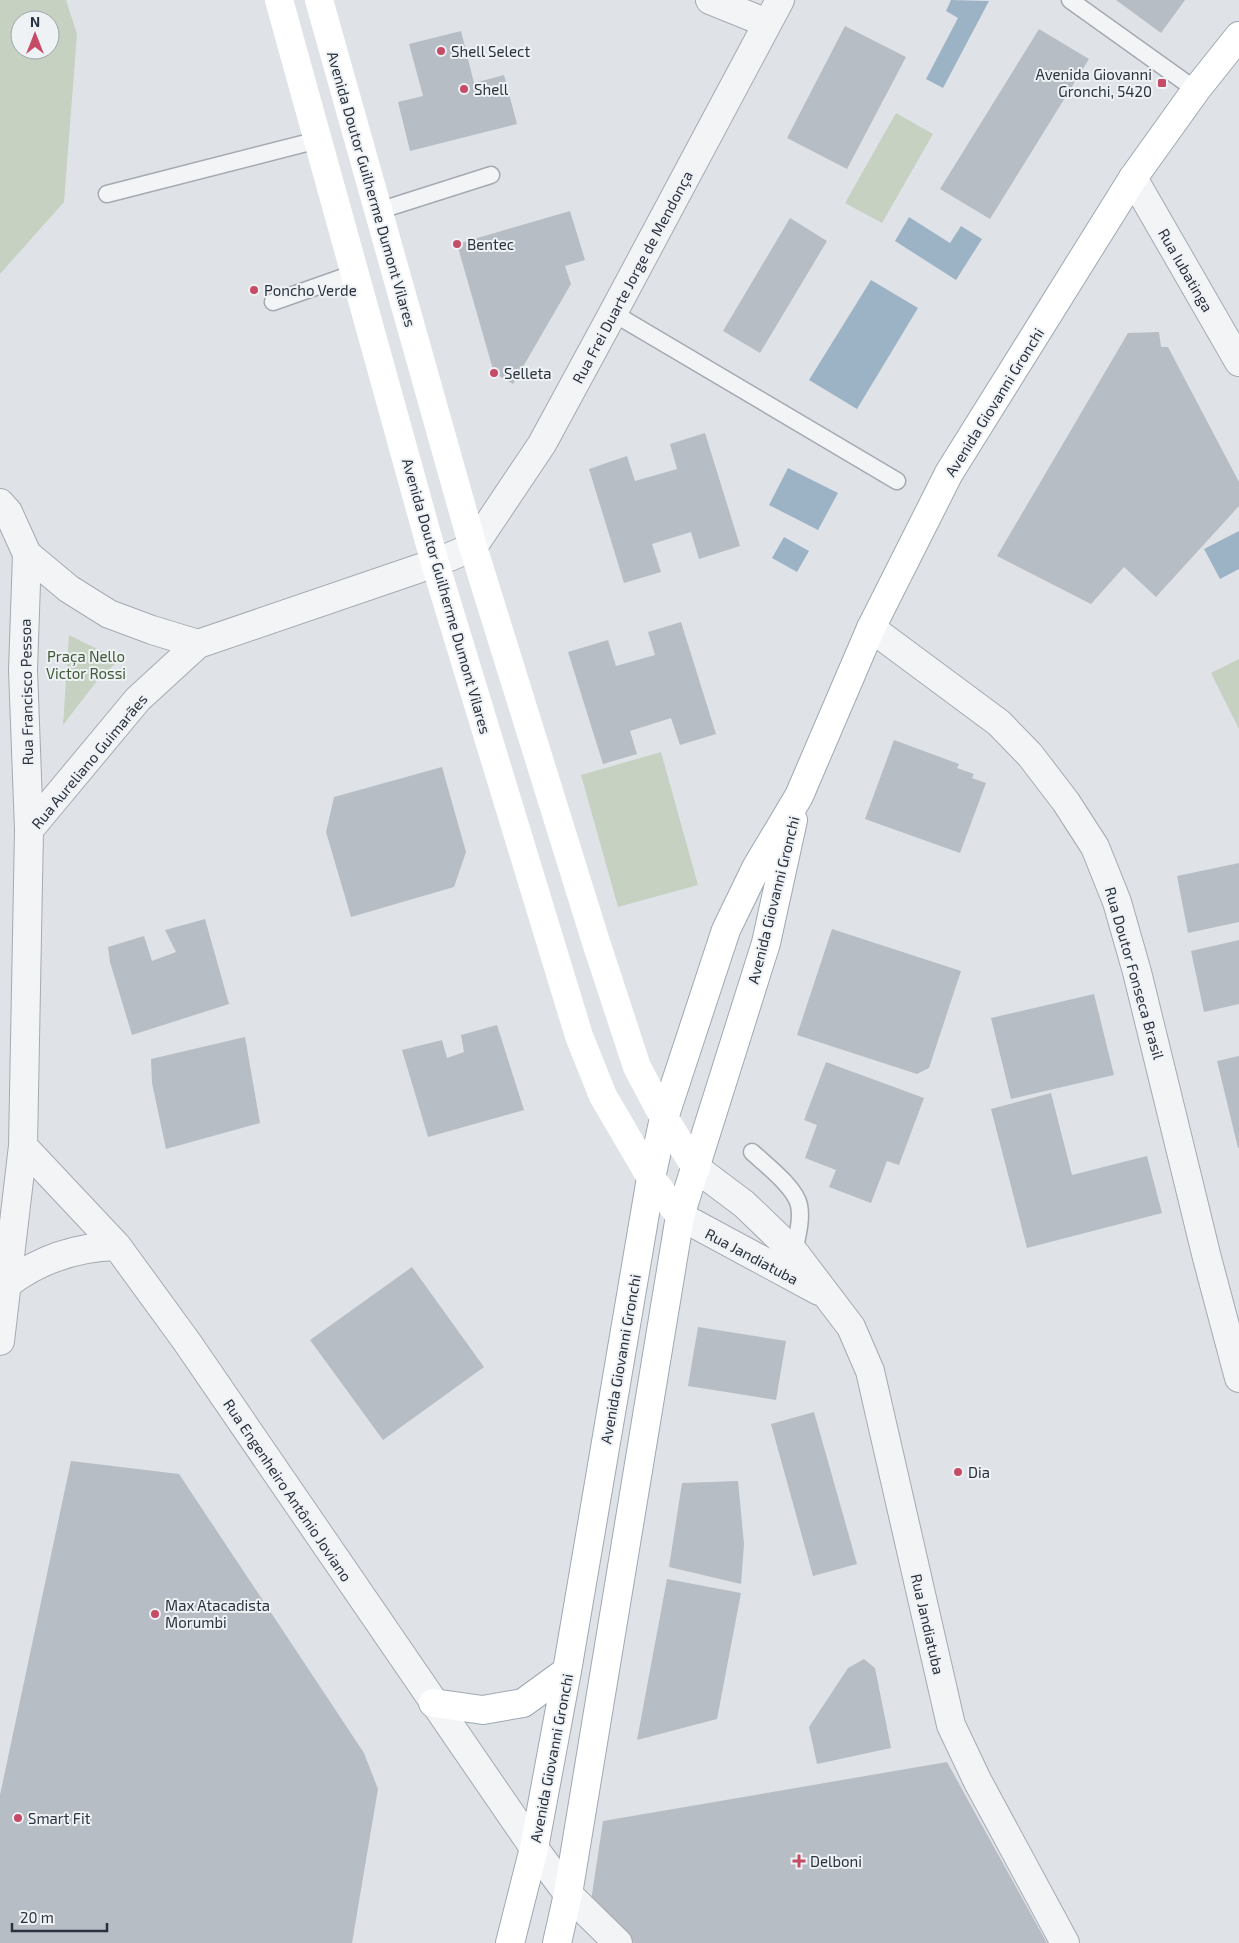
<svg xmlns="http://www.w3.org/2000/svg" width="1239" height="1943" font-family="'Exo 2',sans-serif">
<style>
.green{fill:#c6d1c1;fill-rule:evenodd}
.water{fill:#9cb3c6}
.building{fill:#b7bdc4}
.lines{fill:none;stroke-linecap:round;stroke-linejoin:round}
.service-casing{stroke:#a5aab2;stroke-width:19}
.minor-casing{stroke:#a5aab2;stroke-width:30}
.tertiary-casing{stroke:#a5aab2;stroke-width:30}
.primary-casing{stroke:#9fa8b3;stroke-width:30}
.service{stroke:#f2f4f6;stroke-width:16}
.minor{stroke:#f2f4f6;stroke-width:28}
.tertiary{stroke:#f2f4f6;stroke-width:28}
.secondary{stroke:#fff;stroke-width:28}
.primary{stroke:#fff;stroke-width:28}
.poi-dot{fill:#c64b66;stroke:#eff2f5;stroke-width:2}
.labels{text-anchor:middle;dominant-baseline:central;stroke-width:4;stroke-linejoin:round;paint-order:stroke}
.poi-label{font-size:15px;fill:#29323e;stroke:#eff2f5;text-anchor:start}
.street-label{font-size:15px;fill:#29323e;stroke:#eff2f5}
.park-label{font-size:15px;fill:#405937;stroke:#eff2f5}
</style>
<rect width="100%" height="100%" fill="#dfe3e8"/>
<path class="green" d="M0,0H66L77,34L64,202L0,274ZM20,20H50V50H20Z
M896,113L933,134L882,223L845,203Z
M69,635L119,660L97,681L63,725Z
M1239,659V729L1211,673Z
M661,752L698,885L618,907L581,775Z"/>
<path class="water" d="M951,0L989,1L943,88L926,79L958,18L946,11Z
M909,217L950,243L961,226L982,239L956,280L895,241Z
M871,280L918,308L857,409L809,380Z
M788,468L838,493L818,530L769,505Z
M1239,531V569L1220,579L1204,549Z
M784,537L809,551L797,572L772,558Z"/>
<path class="building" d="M1116,0H1185L1161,33Z
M845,26L906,57L847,169L787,138Z
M1039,29L1089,59L990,219L940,189Z
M461,31L474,83L504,75L517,124L410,151L398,102L423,96L409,44Z
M570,211L585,260L565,266L571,284L513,384L494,373L457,244Z
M790,218L827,241L760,353L723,331Z
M1159,332L1161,347H1168L1239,482V506L1156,597L1124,567L1091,604L997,556L1128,333Z
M705,433L740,546L699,559L691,532L652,544L661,572L624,583L589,469L627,456L635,481L677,469L670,444Z
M681,622L716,734L680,745L671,718L630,731L637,754L603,764L568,652L608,640L616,666L655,655L648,632Z
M894,740L959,764L957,768L974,774L972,778L986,783L960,853L865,819Z
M442,767L466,852L454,887L351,917L326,832L334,797Z
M1239,863V922L1188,933L1177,876Z
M205,919L229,1004L132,1035L110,962L108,947L144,936L152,961L176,952L165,930Z
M832,929L961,971L929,1068L917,1074L797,1035Z
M1239,940V1004L1204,1012L1191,951Z
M1094,994L1114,1075L1011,1099L991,1018Z
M497,1025L524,1110L428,1137L402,1050L442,1040L447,1058L464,1052L461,1035Z
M245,1037L260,1123L166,1149L152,1083L151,1059Z
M1239,1056V1148H1238L1217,1061Z
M826,1062L924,1098L899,1165L887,1161L871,1203L829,1187L836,1170L805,1158L817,1125L804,1120Z
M1051,1093L1072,1175L1147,1156L1162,1213L1027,1248L991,1109Z
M412,1267L484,1367L383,1440L310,1340Z
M698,1327L786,1341L776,1400L688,1386Z
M814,1412L857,1564L813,1576L771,1424Z
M71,1461L179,1474L364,1753L378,1789L352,1943H0V1795Z
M738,1481L744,1544L741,1584L669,1567L682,1483Z
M667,1579L741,1593L717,1719L637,1740Z
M864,1659L875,1668L891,1748L817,1764L809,1727L848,1668Z
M947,1762L1047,1943H634L591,1901L603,1821Z"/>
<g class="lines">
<defs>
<path id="service" d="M1070,0L1196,90
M107,194L318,140
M378,211L491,175
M273,302L355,273
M613,313L897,481
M752,1152C766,1165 795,1187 799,1205C802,1220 797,1237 794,1252"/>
<path id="minor" d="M710,0L767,23
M1133,178L1239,362
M0,503L8,512L27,554L69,589L109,614L152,630L198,644
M27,554L23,670L29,830
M871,628L999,723L1030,755L1066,802L1095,847L1117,902L1137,972L1207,1258L1239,1378"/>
<path id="tertiary" d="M23,1146L117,1246L187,1342L534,1848L568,1894L618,1943
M696,1168L744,1204L794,1252L851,1327L870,1371L951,1725L977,1780L1065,1943
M680,1216L819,1291
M7,1284C40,1259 75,1247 117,1246
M0,1341L23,1146L29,830L138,699L198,644L435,563L473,547L542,444L613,313L780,0"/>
<path id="primary" d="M433,1703L483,1710L523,1703L567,1671
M510,1943L534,1848L567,1671L651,1178L664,1118L726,930L756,868L799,796L871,628L949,473L1133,178L1196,90L1239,36
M557,1943L568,1894L680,1216L766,943L793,820"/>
</defs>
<use href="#service" class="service-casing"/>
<use href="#minor" class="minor-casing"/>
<use href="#tertiary" class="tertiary-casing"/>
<use href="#primary" class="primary-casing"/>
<use href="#service" class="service"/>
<use href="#minor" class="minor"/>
<use href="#tertiary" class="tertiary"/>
<path class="secondary" d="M279,0L435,563L579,1036L603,1096L651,1178L680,1216
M319,0L473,547L595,939L637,1067L664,1118L696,1168"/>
<use href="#primary" class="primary"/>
</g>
<g class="poi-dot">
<circle cx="441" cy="51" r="5"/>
<rect x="1157" y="78" width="10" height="10" rx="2.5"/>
<circle cx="464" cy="89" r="5"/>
<circle cx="457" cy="244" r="5"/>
<circle cx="254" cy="290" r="5"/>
<circle cx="494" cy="373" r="5"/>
<circle cx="958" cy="1472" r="5"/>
<circle cx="155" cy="1614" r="5"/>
<circle cx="18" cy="1818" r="5"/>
<path d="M796.5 1853.5h5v5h5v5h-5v5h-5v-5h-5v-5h5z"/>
</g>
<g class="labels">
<g class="poi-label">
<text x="451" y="51">Shell Select</text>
<text x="1152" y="74" text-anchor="end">Avenida Giovanni<tspan x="1152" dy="17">Gronchi, 5420</tspan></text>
<text x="474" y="89">Shell</text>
<text x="467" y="244">Bentec</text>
<text x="264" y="290">Poncho Verde</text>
<text x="504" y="373">Selleta</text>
<text x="968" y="1472">Dia</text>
<text x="165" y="1605">Max Atacadista<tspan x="165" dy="17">Morumbi</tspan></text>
<text x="28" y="1818">Smart Fit</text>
<text x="810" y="1861">Delboni</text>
</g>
<g class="street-label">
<text transform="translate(372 189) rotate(74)">Avenida Doutor Guilherme Dumont Vilares</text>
<text transform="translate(1186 270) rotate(60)">Rua Iubatinga</text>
<text transform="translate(632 277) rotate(-62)">Rua Frei Duarte Jorge de Mendonça</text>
<text transform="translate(994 402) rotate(-58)">Avenida Giovanni Gronchi</text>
<text transform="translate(447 596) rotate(74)">Avenida Doutor Guilherme Dumont Vilares</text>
<text transform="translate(26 692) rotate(-91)">Rua Francisco Pessoa</text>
<text transform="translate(89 761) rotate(-50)">Rua Aureliano Guimarães</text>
<text transform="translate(773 900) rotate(-76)">Avenida Giovanni Gronchi</text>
<text transform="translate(1135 973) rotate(74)">Rua Doutor Fonseca Brasil</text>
<text transform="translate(752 1256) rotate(28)">Rua Jandiatuba</text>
<text transform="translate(620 1359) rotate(-80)">Avenida Giovanni Gronchi</text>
<text transform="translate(288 1490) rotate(56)">Rua Engenheiro Antônio Joviano</text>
<text transform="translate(928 1624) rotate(77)">Rua Jandiatuba</text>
<text transform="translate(551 1758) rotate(-79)">Avenida Giovanni Gronchi</text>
</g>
<g class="park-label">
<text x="86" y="656">Praça Nello<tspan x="86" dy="17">Victor Rossi</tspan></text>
</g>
</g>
<g transform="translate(35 35)"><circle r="24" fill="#eff2f5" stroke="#a0a5ac"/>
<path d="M0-4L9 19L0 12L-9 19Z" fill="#c64b66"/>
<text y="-8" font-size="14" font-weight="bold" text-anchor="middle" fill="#29323e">N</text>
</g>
<path d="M12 1923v8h95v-8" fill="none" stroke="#29323e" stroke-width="2.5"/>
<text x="20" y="1923" font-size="15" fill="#29323e" stroke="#eff2f5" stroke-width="4" paint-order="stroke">20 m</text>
</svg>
